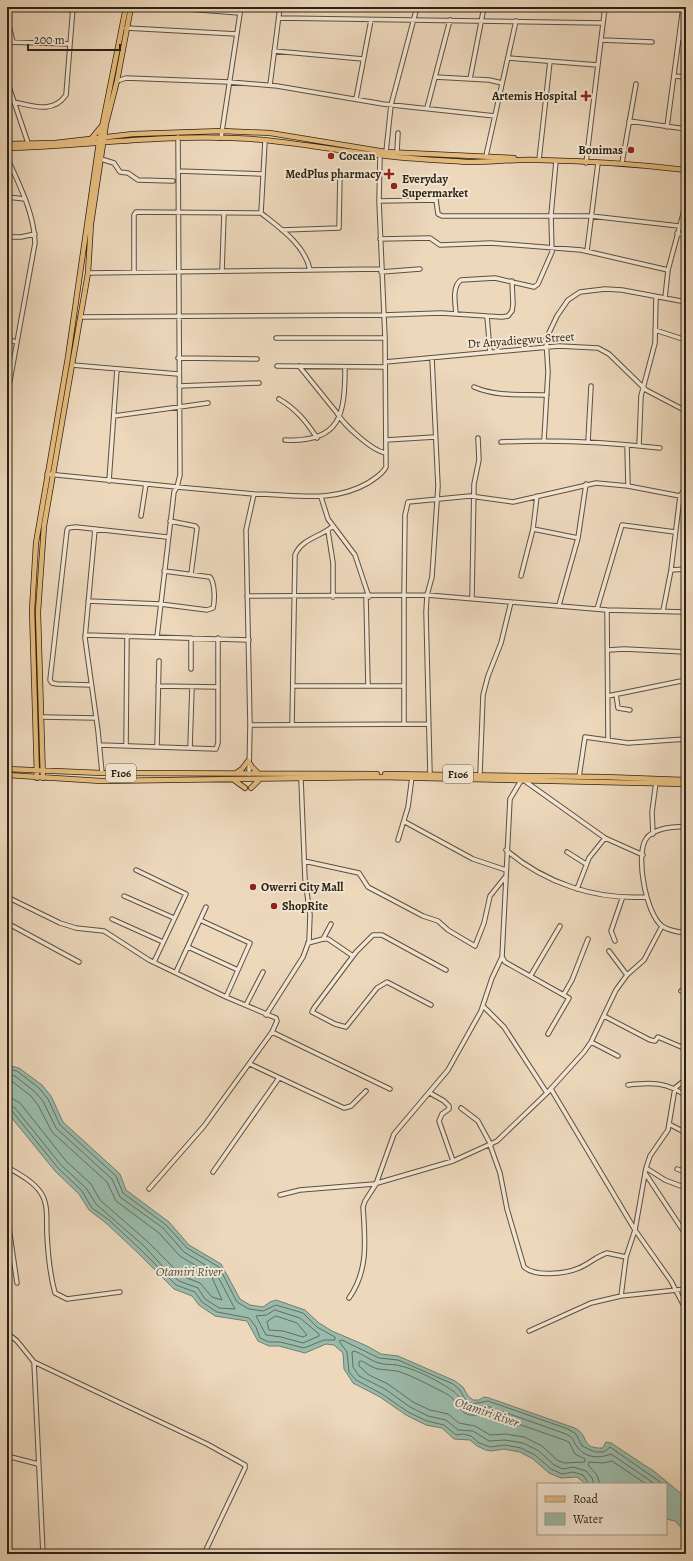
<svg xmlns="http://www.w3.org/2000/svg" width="693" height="1561" font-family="Alegreya,serif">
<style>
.water{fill:#9abbab;stroke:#6e7e6f}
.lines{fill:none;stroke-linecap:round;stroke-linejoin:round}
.shore{stroke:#636e60;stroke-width:1}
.minor-casing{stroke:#5c5040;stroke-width:5.5}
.major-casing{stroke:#2c2216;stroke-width:6}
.minor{stroke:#f3e6d3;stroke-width:3.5}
.major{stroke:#e6bc7e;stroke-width:4.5}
.poi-dot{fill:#8f2418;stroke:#f3e6d3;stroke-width:1.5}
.labels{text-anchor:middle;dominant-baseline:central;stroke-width:4;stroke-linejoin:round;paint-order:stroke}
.shield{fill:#f3e6d3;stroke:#685d4f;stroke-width:1}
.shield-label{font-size:11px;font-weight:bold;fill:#2c2216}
.poi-label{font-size:12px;font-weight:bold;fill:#2c2216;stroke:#f3e6d3;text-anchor:start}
.street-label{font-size:12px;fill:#2c2216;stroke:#f3e6d3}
.water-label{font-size:13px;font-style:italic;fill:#4d5043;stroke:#f3e6d3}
</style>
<rect width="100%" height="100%" fill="#edd8bc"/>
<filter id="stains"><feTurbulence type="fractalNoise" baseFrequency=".005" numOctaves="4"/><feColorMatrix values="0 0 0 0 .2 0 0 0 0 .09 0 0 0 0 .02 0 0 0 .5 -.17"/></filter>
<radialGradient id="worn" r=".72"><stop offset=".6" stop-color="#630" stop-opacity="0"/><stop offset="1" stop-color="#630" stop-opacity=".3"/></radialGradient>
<path class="water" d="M7,1065L19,1068L42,1085L51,1096L63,1122L120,1174L126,1190L169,1222L189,1245L221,1264L240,1299L250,1305L263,1307L270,1302L276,1300L305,1310L319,1323L332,1331L367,1346L381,1354L398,1356L455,1381L463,1387L468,1396L473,1400H479L484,1397L489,1398L569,1426C572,1427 576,1428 578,1430C588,1437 582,1449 603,1448L606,1442L611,1443L655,1472L679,1492L686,1494V1533L675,1521L666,1519V1484H586L577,1477L561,1478L549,1473L533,1459L520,1452L504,1449L491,1451L486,1450L477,1446L470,1440L454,1439L442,1428L426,1425L406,1415L380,1397L353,1383L344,1369L343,1353L334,1345L326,1344L305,1353L279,1346H269L258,1341L247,1321L215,1316L199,1305L192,1296L174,1289L138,1253L106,1223L89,1210L79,1194L55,1171L7,1112Z"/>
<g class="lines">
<path class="shore" d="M7,1069L17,1071L39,1088L48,1099L60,1125L116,1176L123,1193L166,1225L187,1248L219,1267L237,1302L249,1309L263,1311L276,1305L303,1313L317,1327L335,1337V1340H324L304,1348L280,1342H269L260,1338L256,1327L249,1318L217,1312L202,1302L195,1292L176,1285L141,1250L109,1220L92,1208L82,1191L58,1168L12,1111L7,1109
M7,1074L15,1076L35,1092L43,1101L56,1128L112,1179L120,1197L163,1228L184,1252L215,1271L235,1309L219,1308L205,1299L198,1288L179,1281L165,1269L144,1246L96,1204L86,1188L61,1165L15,1108L7,1104
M7,1080L13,1082L31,1096L38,1105L52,1132L107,1182L116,1201L159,1233L180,1256L211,1275L222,1300L212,1297L200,1283L182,1276L148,1242L100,1200L91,1184L66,1161L20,1103L13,1099L7,1098
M275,1310L300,1318L319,1334V1336L303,1343L281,1337L266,1335L256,1316L266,1315Z
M276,1316L297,1323L307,1335L303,1337L283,1331L269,1330L267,1322Z
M362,1361C367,1364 373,1368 378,1369C384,1370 391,1370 397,1371C413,1376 429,1385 445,1393C463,1402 456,1422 487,1413L564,1440L569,1442L575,1454L585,1459V1462L564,1463L557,1460L542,1446L524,1437L505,1434L490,1435L475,1426L459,1423L448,1414L430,1410L413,1402L388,1384L369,1375L359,1366V1362Z
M589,1484L583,1475L573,1472L562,1474L551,1469L535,1455L521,1448L505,1445L490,1447L479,1443L471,1436L463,1434L456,1435L444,1425L427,1421L408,1412L382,1394L356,1380L349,1372L347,1352L339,1341L342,1340L379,1358L398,1360L453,1384L460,1390L465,1399L472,1404L488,1401L568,1429L576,1434L582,1446L595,1452H604L610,1447L663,1484
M594,1484L592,1478L586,1471L573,1467L563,1469L554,1465L539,1451L523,1443L505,1440L489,1441L473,1431L458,1430L446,1420L428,1416L410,1407L385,1389L359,1376L353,1367L352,1352L354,1351C363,1354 371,1361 379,1363C385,1365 391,1364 397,1365C415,1369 435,1379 450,1389C466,1398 462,1416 487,1406L566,1434C576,1439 572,1441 578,1448C587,1459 601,1458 611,1454L655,1484
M600,1484L597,1475L588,1465L589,1462L603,1463L612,1461L646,1484"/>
<defs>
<path id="minor" d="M161,7L240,13
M7,18L13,42
M279,18L603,23
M126,28L237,34
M679,38L686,39
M601,40L652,42
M7,42L70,44
M274,51L363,59
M508,58L598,65
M674,76L686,77
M435,77L489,80L502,83
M470,79L484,7
M7,81L28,143
M117,81L126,78L229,82L277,86L383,104L495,116
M270,85L280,7
M356,99L371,20
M14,102C33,106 53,114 66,95L73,7
M427,108L450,20
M629,121L686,129
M667,127L683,7
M178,137L180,475L177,487L254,494
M221,138L241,7
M265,141L261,213C280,228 305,245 310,270
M386,152L391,105L417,7
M397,152L398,133
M486,156L516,21
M7,157C19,185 34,212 35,243L7,397
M101,159L114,163L120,172L128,173L138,180L173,181
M539,160L550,61
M586,163L605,7
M622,163L636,84
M178,171L262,174
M7,197L25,199
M379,201L436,200L438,214L442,216H591L679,226
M282,230L339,228L340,172
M677,233L686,236
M7,237H21L35,234
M380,239L430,238L440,245L491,243L581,250L668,270
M587,251L598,163
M222,271L224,213
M134,272V215L136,212L261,213
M381,272L420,269
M88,273L381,269
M665,298L668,270L686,203
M456,313C455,303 452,286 461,280L495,278L534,287L538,284L552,252L551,215L556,161
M487,316L490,352
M80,317L383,315L441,313L502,317L508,316L512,311L513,304L512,281
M655,330L686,340
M276,338H385
M7,340L17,342
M178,358L257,359
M385,362L559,346L598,348L609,354L646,390L686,411
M72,365L178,374
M277,366L385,367
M299,366L337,413C344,425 372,451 386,453
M179,386L259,383
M474,387C497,397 522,394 547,395
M279,399C296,409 306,421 317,438
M114,416L208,403
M285,440C341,443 345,414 345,367
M386,440L435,437
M544,440L548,372L546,339L557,316L568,300L580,292L605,289L622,290L686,302
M501,442C555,439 607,442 660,448
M588,442L591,386
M627,445L628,486
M639,446L641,396L655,343L656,297
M47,474L177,487L174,492L157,637
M109,481L117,369
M537,496L533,529L578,538
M321,497L328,519L355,555L369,597
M141,516L146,484
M170,521L195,526L197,528L191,574
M95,529L85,638L98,731L102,773
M328,531L333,563V597
M671,570L686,569
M521,576L533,529
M247,596L427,595L607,610L686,612
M366,597L368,686
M472,598L474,484L479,460L478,438
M88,601L160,604L207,610L213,608C215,601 215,583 210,577L164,571
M559,605L578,538L586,484
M597,609L622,525L675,532
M607,610L608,740
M663,611L671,570L680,496L686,487
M85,635L249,640
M191,638V669
M608,650L624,649L686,652
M91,685L57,684L52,683L50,680L67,530L68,528L76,527L167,537
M158,686L218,687
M293,686H404
M616,694L618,708L630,710
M608,696L686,680
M41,717L96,718
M404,724V596L405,515L408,502L470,496L513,502L596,483L628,486L680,496
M250,725L429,724
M292,725L295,555C302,538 321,537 333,526
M100,745L216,749L218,743V638
M126,746L127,636
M157,747L159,661
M190,748L192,687
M249,774L250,725L246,530L254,494C294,494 331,504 368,483C375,478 382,475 386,467L385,338L379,201L380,156
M430,774L426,612L427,595L432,577L438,486L432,358
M480,774L483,695L488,676L501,643L511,602
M579,777L585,737L628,743L686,739
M405,822L473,859L506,870
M686,827C674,826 653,828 646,839C635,855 646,914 662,926C669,931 678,932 686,933
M653,834L652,812L656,782
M398,840L408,807L412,777
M506,850C545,883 595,900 646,897
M567,852L586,864
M304,861L359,873L368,887L423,916L438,921L448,930L475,946L484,923L490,896L506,876
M136,870L186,894L154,962
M577,889L589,858L605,838
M124,896L174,918
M7,897L60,923L76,928L104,931L149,960L226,997L276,1018L277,1021L272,1032L204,1126L149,1189
M112,919L163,942
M200,920L250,943L226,997
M7,923L79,962
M323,939L331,924
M615,941L611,931L622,899
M308,943L323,939H328L353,956
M188,947L238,970
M609,951L627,975
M176,972L206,907
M531,975L560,926
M681,991L686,994
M564,994L572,980L588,939
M246,1005L263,972
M431,1005L387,982L377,988L346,1027L335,1024L312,1012L314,1008L356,952L373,935H382L446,970
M483,1006L504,1027L547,1093
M266,1015L303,957L309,941L310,915L305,879L301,779
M604,1016L650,1040L655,1041L658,1037L686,1049
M272,1032L390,1089
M548,1034L569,998L505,962L502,957L510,799L522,779L605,838L643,855
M591,1042L618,1056
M250,1064L344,1108L351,1106L366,1091
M628,1085C651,1082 667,1082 686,1096
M551,1089L635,1230L671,1281L686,1310
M430,1093L444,1101L449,1106V1109L442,1114L439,1121L453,1161
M461,1108L478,1121L491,1145
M669,1124L686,1133
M490,1145L500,1173L507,1209L524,1267C535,1277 565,1274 579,1268C589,1264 597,1256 607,1253L626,1257
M7,1167C19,1174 33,1181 41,1193C49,1205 46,1222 47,1235C48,1255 50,1275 55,1293L67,1299L120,1292
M646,1168L665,1180L686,1188
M677,1169L686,1172
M213,1172L279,1078
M645,1173L686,1235
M280,1195L300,1190L374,1184L453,1161L497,1141L547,1093L584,1052L591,1042L616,990L627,975L644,960L662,926
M7,1214L17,1283
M621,1296L626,1257L635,1230L646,1168L650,1156L668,1130L675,1088L686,1079
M349,1298C369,1270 365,1239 363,1207L365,1201L376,1184L394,1134L448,1070L481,1011L492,978L502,957
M529,1331L591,1303L621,1296L686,1289
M7,1333L17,1341L34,1362
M7,1456L38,1464
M43,1554L34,1362L207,1444L245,1465V1468L204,1554"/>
<path id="major" d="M91,139L101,127
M7,144L55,143L133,134L222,131L270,133L386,152L514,158
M7,148C82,146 157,135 232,138C281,139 330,150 379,155C408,159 438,160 467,162C491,162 515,159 539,160C588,161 637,164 686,170
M7,769L102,773L377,774
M236,773L242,769L248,761L252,767L258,773
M385,774L605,777L686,780
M7,775L101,781L379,777L686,784
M37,778L32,610L36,543L68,357L99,142L126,7
M43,778L38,612L44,526L88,273L91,224L106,124L117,81L131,7
M234,780L245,788
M251,788L259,780"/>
</defs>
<use href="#minor" class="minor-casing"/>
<use href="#major" class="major-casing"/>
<use href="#minor" class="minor"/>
<use href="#major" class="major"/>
</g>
<g class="poi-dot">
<path d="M584 90h4v4h4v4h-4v4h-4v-4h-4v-4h4z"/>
<circle cx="631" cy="150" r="4"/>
<circle cx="331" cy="156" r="4"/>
<path d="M387 168h4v4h4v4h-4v4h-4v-4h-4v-4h4z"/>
<circle cx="394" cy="186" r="4"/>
<circle cx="253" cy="887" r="4"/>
<circle cx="274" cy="906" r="4"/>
</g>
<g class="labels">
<g class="shield">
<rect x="106" y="764" width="30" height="18" rx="3"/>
<rect x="443" y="765" width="30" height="18" rx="3"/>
</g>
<g class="shield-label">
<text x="121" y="773">F106</text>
<text x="458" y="774">F106</text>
</g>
<g class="poi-label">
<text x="577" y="96" text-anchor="end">Artemis Hospital</text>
<text x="623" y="150" text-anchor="end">Bonimas</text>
<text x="339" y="156">Cocean</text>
<text x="381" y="174" text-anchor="end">MedPlus pharmacy</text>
<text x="402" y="179">Everyday<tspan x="402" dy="14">Supermarket</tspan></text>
<text x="261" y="887">Owerri City Mall</text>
<text x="282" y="906">ShopRite</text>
</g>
<g class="street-label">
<text transform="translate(521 340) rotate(-4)">Dr Anyadiegwu Street</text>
</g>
<g class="water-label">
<text x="189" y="1271">Otamiri River</text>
<text transform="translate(487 1412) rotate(19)">Otamiri River</text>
</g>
</g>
<rect width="693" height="1561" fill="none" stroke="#edd8bc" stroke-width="24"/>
<rect x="8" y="8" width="677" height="1545" fill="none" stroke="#2c2216" stroke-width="2"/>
<rect x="12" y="12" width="669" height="1537" fill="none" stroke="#2c2216"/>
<rect x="537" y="1483" width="130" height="52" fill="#f3e6d3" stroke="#a39887"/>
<rect x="545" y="1496" width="20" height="6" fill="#e6bc7e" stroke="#a39887"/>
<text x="573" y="1503" font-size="12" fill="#2c2216">Road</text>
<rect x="545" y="1513" width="20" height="12" fill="#9abbab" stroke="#a39887"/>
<text x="573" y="1523" font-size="12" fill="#2c2216">Water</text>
<path d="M28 44v6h92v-6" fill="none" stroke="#2c2216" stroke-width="2"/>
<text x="34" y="44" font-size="12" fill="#2c2216" stroke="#f3e6d3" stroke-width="3" paint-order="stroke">200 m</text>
<rect width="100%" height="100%" filter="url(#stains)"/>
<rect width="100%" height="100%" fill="url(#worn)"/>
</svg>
